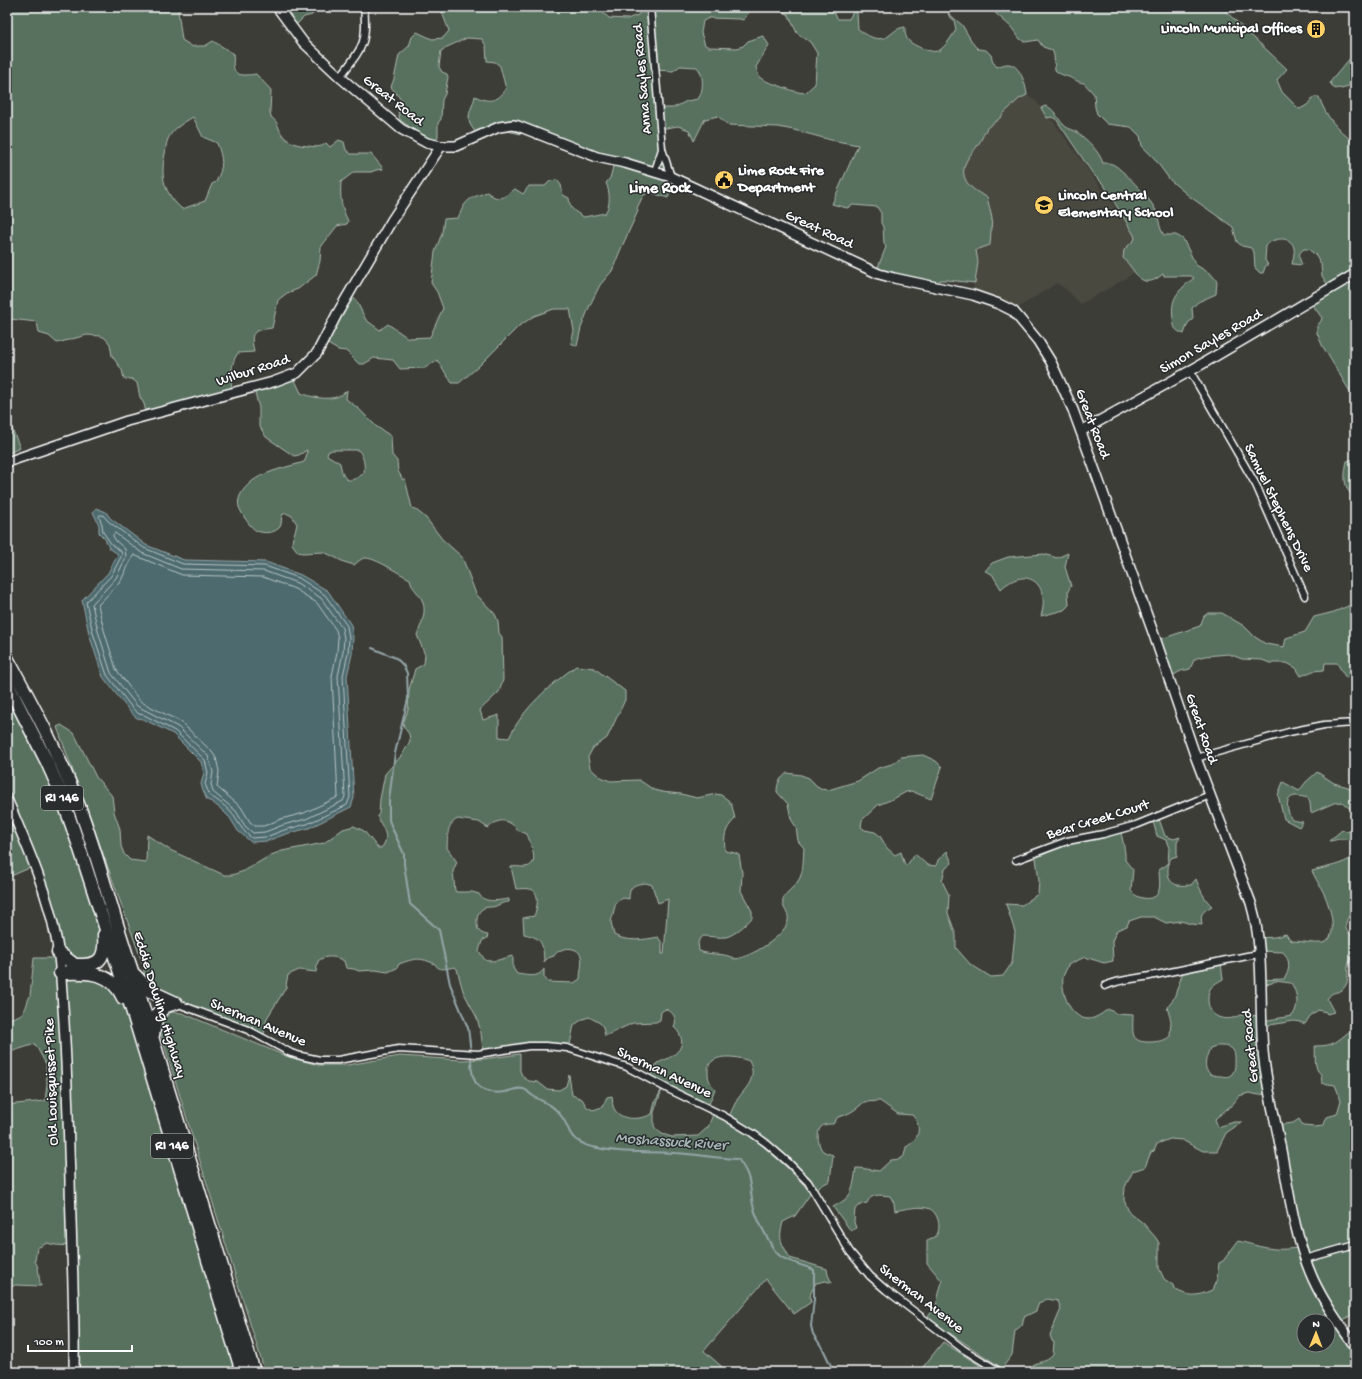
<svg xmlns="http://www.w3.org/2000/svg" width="1362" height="1379" font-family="'Gochi Hand',sans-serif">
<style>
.built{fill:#4a4840}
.green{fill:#59715e;stroke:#acb8ae;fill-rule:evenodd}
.water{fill:#4d6b6e;stroke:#94a6a8}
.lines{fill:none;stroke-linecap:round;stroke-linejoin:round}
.shore{stroke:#b8c4c5;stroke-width:1}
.stream{stroke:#94a6a8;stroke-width:2}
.street-casing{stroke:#fff;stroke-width:9}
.secondary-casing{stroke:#fff;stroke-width:12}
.highway-casing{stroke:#fff;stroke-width:15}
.street{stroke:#2a2d2e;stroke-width:6}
.secondary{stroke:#2a2d2e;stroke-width:9}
.highway{stroke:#2a2d2e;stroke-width:12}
.labels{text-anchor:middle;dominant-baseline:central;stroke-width:3;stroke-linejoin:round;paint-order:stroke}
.shield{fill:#2a2d2e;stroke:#bfc0c0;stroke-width:1}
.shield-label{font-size:14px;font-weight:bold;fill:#fff}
.poi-label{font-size:15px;font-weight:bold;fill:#fff;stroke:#2a2d2e;text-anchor:start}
.street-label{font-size:15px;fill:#fff;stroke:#2a2d2e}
.neighbourhood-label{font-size:16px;font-weight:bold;fill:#fff;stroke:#2a2d2e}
.water-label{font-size:16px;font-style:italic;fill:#a6b5b6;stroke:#2a2d2e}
</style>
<rect width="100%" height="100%" fill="#3d3d38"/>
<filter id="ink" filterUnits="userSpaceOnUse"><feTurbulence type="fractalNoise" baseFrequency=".025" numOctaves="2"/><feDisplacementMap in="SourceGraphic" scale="8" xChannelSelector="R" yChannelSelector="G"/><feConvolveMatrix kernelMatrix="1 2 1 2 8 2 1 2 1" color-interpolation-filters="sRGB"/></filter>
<g filter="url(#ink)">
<path class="built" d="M1024,92L1036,101L1053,121L1152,259L1125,279L1081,304L1067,290L1057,283L1013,311L973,295L979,210L964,183L963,166L975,138Z"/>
<path class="green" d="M7,7H182L178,11L182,40L193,47L194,46H205L213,41L234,54C233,63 231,74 243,75C247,75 251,75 256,74L271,90L270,111L271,117C277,121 278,126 281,133C288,143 297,145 308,146C316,147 321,148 326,143L330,147L339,140L344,142L346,150L351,154H371L382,167L383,169L376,170L371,172H354L341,182C340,198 341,207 348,221L347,224L337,226L321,247L320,261L316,275L298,289L287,293L278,300L272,328C252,331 250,331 254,352L238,353C230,363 231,380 232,392L147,416L144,404L140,397L137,383L132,379H124L122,370L112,356L110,344L105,338L101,336L87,335L57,343L49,336L39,333L37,322L10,319L7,320ZM193,117L203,137L217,143C223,159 224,166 216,182L212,184L205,201L182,209C164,193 160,177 165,154C166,149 166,143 168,139C172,129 185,122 193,117Z
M275,7H320L312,15L304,17L295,26Z
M440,7H596L609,18L627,19L638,15L645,7H830L838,19H849L854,10L857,13L858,29C868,36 879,44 891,34C896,30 898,28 905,27C905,31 905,36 908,40C912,45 933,55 940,50C947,45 951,37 956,30L954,20L949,16L948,13L962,25L974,45L978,49L986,50L991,55L993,62L997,67C1000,66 1004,64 1007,64C1020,63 1026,85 1027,95L1019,99L1003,114C1000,120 992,123 987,128C984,133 982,139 978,145C975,150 970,154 967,160C957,178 971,190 987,197L992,218L990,245L976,250L978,262L975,283L947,280H940L938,288L876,272L886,247L884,243L883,227L881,223V213L877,207L853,205L847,208L832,204L858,145L831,140L794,130L778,127L728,125L718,116L705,119L694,141L689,130L678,126L660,129L659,130L675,181L668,198L649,192L643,196L637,208L638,211L620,251L612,271L600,285L590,305L581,328L577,346L571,343L574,331L570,309H554L534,316L519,326L478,367L459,383H452L437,360L425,368L400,369L393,360L374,358L364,364H359L346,351L338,350L326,343L349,296L356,300L366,320L380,330L388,324L408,338L430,337L443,308L437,292L431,283L435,252L442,233L444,219L458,218C466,199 468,199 487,192C499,202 503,198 515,189L523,194L529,186H545L550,181L557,180L561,185L563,195L569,198C570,210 574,211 584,217L605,213C611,205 610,192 606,183L610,178L614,163L523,132L521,134L498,129L479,137C476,133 472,128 470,124C466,115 474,104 475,96C488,103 498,102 506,89L500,66L495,62L487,61L486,46L482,39L467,38L447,47L441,51L439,67L442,72L447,74L448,77L445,94L442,100L441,119L438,123V136L435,145L400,120L398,112L402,101L391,87L394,79L399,55L409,46L412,37L417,32L432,39L443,38L449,31ZM777,10L788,14L797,33L810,42L817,53L815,84L805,93C794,92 789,89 780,86C772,83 766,82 759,77L756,67L769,45L763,36L748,41L743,46L737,48L709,47L705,45L701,33L703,21L709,18L740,19L743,20L750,11ZM680,66L697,67C704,74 704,91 698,99L687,101L673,108H658L655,70L673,71Z
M991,7H1221L1287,69L1277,80L1282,92L1298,108L1300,109L1307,105L1314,97H1319C1327,119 1336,127 1353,142H1355V400L1322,345L1317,333V326L1321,321L1322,318L1312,304L1331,290L1322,276L1321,264L1316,255L1308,249H1304C1297,254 1299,257 1302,265L1292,264C1293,259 1295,252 1294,248C1291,235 1273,238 1266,245L1265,260L1268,265H1266L1263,273H1260L1255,268L1254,252L1251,248L1242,246L1237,242L1233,227L1189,196L1170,180L1154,158L1142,146L1140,136L1131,127L1107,124L1097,114L1095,107L1094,94L1084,83C1076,82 1077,80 1071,78C1064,75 1060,75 1055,70L1054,55L1052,50L1043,47L1038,40L1025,42L1020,39L1011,27L992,10Z
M1355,56C1355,69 1357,85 1342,89L1339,88L1335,89L1330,83L1331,81L1351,57Z
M1045,106C1055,108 1057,119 1064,125C1066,128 1071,129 1075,131C1086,138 1099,151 1103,163C1106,163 1110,163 1112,164C1120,166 1152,201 1155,209C1160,218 1158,227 1164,235H1176L1183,239L1196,265L1211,274L1217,281L1216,294L1198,302L1192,308L1193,319L1188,323L1184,334C1174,330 1174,328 1173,318C1170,297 1179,290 1194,278L1191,276H1164L1163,274C1140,293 1137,271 1123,258L1124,250L1135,239L1134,235L1104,185L1093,174L1056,119L1051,117L1047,118L1041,108Z
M293,376L301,393C313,398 337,403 347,390L346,399L358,408L377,427L391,436L392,455L397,461L398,471L403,480L405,479L412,508L415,509L426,518L442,539L462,557L476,594L495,614L498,621L499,633L502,637L503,680L499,692L480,710L483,720L499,715V737L509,738C523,708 550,685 576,666L594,668L625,691V700L607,738L593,748L588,757L590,768L599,776L610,781L639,780L654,790L662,792L681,794L697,798L716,794L721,795L728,800L732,806L735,819C724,830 724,836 725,851L735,853L739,855L742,873L741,891L752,911V918C745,925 735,935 726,937C719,938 710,936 703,936L698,942L699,951C712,956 724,952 735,959C751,957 784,937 788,921C790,913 781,908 783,900C785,892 794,888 798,881C804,873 803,858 804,848L798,841L796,827L791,819L788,804L777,792C777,782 780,779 787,773L801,775L809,778L820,789L828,790L858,781L878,768L892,764L901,757L923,755L936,761L942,767L931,799L911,791L906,792L893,799L878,805L862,820L861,827L865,830L875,832L880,836L887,848L895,855L901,852L905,865H907L915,854L927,865L936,866L938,860L947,851L952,863L945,869L942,881L949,895L948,913L956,935V948L970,964L991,977L1003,976L1012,963L1015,932L1006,904L1022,905L1038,894L1039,881L1036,858L1068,843L1121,831C1122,840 1126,851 1125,860L1133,870L1131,890C1135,899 1153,902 1158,893C1161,887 1159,876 1159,870L1168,864L1169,848L1166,840L1157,836L1153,821L1159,819L1165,836L1174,839L1180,837L1177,842V856L1171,858C1167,866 1165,883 1178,885C1182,886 1187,885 1191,885L1196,879C1200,889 1204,899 1212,906C1202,912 1200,913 1202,925L1191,924L1181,921L1166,923L1154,917H1141L1129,921L1127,926L1117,930L1112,941L1113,961L1104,963L1085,957L1068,965C1067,969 1064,973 1063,977C1061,993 1070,1018 1088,1019C1095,1019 1103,1013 1108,1009L1117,1014L1133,1015C1133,1033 1129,1043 1152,1042C1160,1041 1165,1041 1170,1036L1171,1021L1167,1007L1174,998L1183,972L1221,963L1223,979C1213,985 1208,987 1208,999C1208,1014 1219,1021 1233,1018C1236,1017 1239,1015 1242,1015C1248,1014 1255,1016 1260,1016L1262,1021L1292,1016C1300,1006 1297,992 1291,983L1275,981L1272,983L1261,985L1260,980L1284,979C1290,971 1291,960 1283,952L1259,951L1258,938L1275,937L1286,934L1289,939L1292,941C1301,941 1314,944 1323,943C1337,940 1332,914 1328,904C1325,893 1317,882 1312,871C1323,868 1339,865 1348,860C1357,856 1355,839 1344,839C1339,838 1334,841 1329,841L1342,830L1355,833V879C1345,884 1352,896 1353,904C1353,912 1344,920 1346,928C1347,933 1353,936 1355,940C1359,951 1349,958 1348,967C1347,975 1350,983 1342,990C1336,994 1333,990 1327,999L1334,1012L1327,1014L1326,1012L1318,1010L1310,1016L1305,1024C1293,1018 1287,1023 1276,1024C1271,1025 1266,1025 1262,1025L1269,1093L1259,1095L1249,1093L1239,1096L1233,1104L1215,1119L1218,1127L1234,1122H1242L1226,1133L1217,1151H1203L1182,1140L1170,1139L1157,1144L1154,1151L1151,1152L1145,1167L1133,1171L1125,1187L1124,1200L1129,1212L1143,1223L1156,1238L1159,1243V1268L1164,1279L1173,1285L1174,1289C1189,1297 1196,1297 1212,1290L1217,1279L1219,1263L1223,1261L1238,1241C1259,1246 1273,1252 1296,1248L1310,1284L1329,1319L1355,1357V1372H1073L1071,1370L1063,1368L1057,1372H1026C1036,1358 1043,1366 1053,1355L1054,1342L1052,1341L1050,1335L1061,1309L1058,1301L1047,1299L1039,1303L1036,1311L1024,1317L1022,1325L1015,1331L1012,1355L1002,1368L927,1318L936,1306L942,1281L927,1263V1241C929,1240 933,1239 935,1237C943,1229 938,1210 927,1208C917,1206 904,1209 895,1211L894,1203L890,1196C880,1195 871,1193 867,1203L862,1204L855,1209L854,1222L856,1228L851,1231L833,1207C847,1199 851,1197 854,1181C855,1177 855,1172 856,1168C864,1168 871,1170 879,1171L891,1160L900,1159L904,1156L906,1147C919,1140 923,1126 912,1115L898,1114L880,1101L864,1102C857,1109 848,1115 838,1117L833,1124C829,1124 824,1124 821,1127C816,1132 818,1147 823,1151C826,1153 830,1154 833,1155L830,1181L814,1189L800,1171L729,1117C731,1112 734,1105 737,1100C746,1087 758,1079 749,1061C737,1056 707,1052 708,1072C708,1080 710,1083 715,1089L709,1104L649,1078L657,1063C675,1057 692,1045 674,1027C678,1019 673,1011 665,1009L661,1012L660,1020L656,1022L633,1023L605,1036L603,1027L600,1023L589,1017L583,1019L574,1025L569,1049L517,1045L483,1050L481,1033L477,1018L463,991L457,969L455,967C448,968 439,972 435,964C420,957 415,958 399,964L397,968L388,972L375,970L359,971L354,969L346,968L344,961C336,956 325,955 318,961L316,972L299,970L288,975L286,985L287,986L267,1018L263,1039L183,1010L144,987V967L57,727L61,725L74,733L96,777L112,796L114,812L120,829L121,846L124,854L130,860L146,862L147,835L170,850L224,875H232L244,871L271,855L282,851L324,843L343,829L354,826L364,831L378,848H381C391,837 383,829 377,816L379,814L380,799L385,774L402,755L410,741L409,734L404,727L403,723L408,710L409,690L415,669L424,664L425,655L417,635C422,622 429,608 419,595C414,588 413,589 410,579C399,574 375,557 364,558C360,559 357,563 354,565L344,562L324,552L302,553L298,552L292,544C292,537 296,531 297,524L292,516L286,513L282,515C281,519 282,523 280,527C275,533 265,534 257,531C251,529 241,513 239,507C235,494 252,479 263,475C276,469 291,466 304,462L306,458L307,450L299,455L294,456L266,437L259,425V408L254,389ZM332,450H358C364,456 365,465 364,473C347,486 343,480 340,463L327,455L328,452ZM458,819L479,822L488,828C491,826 493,823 497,822C504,818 514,824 517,830L527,834C530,842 542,867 524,867C519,867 516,866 511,867L516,889C520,889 526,888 530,889C541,891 537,909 534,916L523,918L524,934C543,938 543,944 544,962L548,958L554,956C559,947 577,945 581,956C583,962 580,972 580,979L574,983L548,982L544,977V969C538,979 527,975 517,974L513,968V956C502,958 495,963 485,960L479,951L482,941L487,938L488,935C485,935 481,933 479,931C475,926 477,913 481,910C485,906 491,908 496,906C501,904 503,902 509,902V899C500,900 484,904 479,894L472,892H457L455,891L453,871L457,862L447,848C448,837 446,824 458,819ZM646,883L652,885L658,903L668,899L664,954H662V943L658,937C645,940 626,942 614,935L611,922L616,902L623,898L629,899C629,886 634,884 646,883ZM1216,1046C1229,1046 1236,1046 1235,1062C1235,1066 1235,1070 1232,1074C1229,1077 1225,1077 1221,1076C1201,1076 1204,1062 1210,1048ZM1304,1321H1328V1345H1304Z
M7,416L10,417L11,426L20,448L9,453C9,440 7,429 7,416Z
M1355,459V501C1354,496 1351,495 1348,490C1343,481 1345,471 1347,461Z
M1068,553L1065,567L1071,586L1068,591L1069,605L1064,610L1041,616C1051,583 1026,565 1001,589L992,574L985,571L992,563L1008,557L1044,554L1057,558Z
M1353,604H1355V670L1352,676L1346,678L1337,663H1325L1324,670L1313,671L1301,676L1296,668L1287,663H1270L1262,660L1242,659L1229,654L1205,656L1197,658L1194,660L1190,669L1181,671L1168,678L1155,641L1200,626L1204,616L1208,613H1222L1244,626L1255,637L1266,644L1284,647L1286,638L1305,632L1314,617L1334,612Z
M7,683L40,747L104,941L97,962L59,961L63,983L66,979L75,975L103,982L120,996L130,1016L242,1372H74L71,1246L55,1245L47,1243L37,1248L35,1261C40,1269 38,1277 41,1286L15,1285L10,1288L7,1293V1105L45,1101L47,1084L46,1064L35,1044L7,1053V1020C12,1017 20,1017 24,1011C27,1007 27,1001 30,996L34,958H58L34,866L11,876H7V812L14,830L18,828L7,801Z
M1317,772L1334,783L1348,787L1355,795V813L1342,802L1334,803L1311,813L1310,803L1308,798C1304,797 1299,796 1295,796C1283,798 1288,814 1292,820L1303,822L1299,827L1284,819L1278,795L1283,782L1299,791L1306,782Z
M172,1012L182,1013L286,1056L318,1065H347L400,1056L462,1060L483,1059L520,1054V1071L523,1077L529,1081L538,1082L547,1089L559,1090L566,1086L569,1075L572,1095L582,1099L587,1107L593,1110L602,1107L607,1097L612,1096C613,1099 612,1103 613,1106C618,1122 641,1120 652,1114L655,1102L663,1087L654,1112V1126L656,1129L662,1134L672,1137L698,1136L708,1127L714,1112C751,1133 783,1161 811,1193L795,1216L783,1222C778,1241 781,1241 790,1258L827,1269L828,1275L832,1283L826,1281L816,1283C813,1289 808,1295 811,1302L794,1314L766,1279L704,1351L728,1372H265L159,1028L162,1019Z
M1351,1019L1355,1020V1313L1343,1320L1322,1287L1313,1267L1302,1227H1297L1277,1125L1293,1123L1299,1119L1303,1126L1315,1127L1323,1126L1327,1117L1337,1114L1341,1100L1335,1085L1322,1083L1321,1074C1313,1069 1316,1054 1315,1046C1334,1046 1336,1042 1350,1031Z
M943,1342L990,1372H919Z"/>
<path class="water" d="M96,508L106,512L110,518L146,545L184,560L266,562L301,575L328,591L351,625L353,637L352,654L347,676L354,798L351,807L309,828L286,834L267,841L251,842L238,831L230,818L222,810L212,802L207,800L203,791L201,784L204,773L201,762L173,734L143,719L137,718L131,713L103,677L89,634L82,600L108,573L118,554L109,548L105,539L99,533V525L93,512Z"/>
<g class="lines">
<path class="shore" d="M100,515H103L108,521L144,548L183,564L265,566L299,578L325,595L347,626L349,638L348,653L343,676L350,797L347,805L307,824L284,830L266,837L252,838C243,832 240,825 234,816C228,808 218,800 210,796L205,784L208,773L205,760L175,731L144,715L139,714L133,709L107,675L93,633L86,602L111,576L122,555L121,551L112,545L103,532L102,524L99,517Z
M115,533L142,553L181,569L264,571L297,583L321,598L342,628L344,638L343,652L338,676L345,796L343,801L306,819L283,825L265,832L253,833L245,826L236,811L213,792L211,784L213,772L208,756L178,727L137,706L111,673L98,631L92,604L116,578L126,557L125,549L116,541L113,536Z
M134,555L182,575L263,577L295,589L317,603L336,630L338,638L337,652L332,676L338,797L304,813L281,819L264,826H255L250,822L241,807L217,787L219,771L216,758L212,752L181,722L145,704L140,701L130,688L116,669L104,630L98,605L120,582Z"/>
<path class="stream" d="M372,648L396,658L403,665L407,673L408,699L395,753L389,800V820L392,828L404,854V864L410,904L439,930L450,984L468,1028L471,1052
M471,1059C471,1083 479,1096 505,1092C512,1091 519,1086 526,1090C528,1092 530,1094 533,1096C545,1103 553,1104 562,1117C571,1129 566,1136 584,1144C588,1147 594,1147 598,1148C623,1154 649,1151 674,1153C695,1154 716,1158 738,1159C752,1177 749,1185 753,1205C756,1218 762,1228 768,1239C771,1245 775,1252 780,1256C790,1263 804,1265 814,1270V1299L811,1326L813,1334L823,1349L834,1372"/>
<defs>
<path id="street" d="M650,7L662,149
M340,77C362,48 368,44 364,7
M655,171L662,149L671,177
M1190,371L1256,485L1305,596
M1196,758L1289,732L1324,725L1355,723
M1016,860L1067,841L1103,834L1136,825L1210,795
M1105,986C1119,979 1135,979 1150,976C1187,969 1222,960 1259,954
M176,1003L248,1030L291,1053L301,1056L320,1060H338L399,1049L478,1054L529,1046H546L567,1048L627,1067L668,1089L724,1116L752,1133L766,1143L789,1163L808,1182L850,1252L870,1276L886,1290L963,1349L1000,1372
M1305,1259L1355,1245"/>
<path id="secondary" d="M277,7L303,42L340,77L401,129L427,143L441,146H456L499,127L513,125L518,126L597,157L625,163L671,177L879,274L894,278L973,295L999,304L1013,311L1019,318L1038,341L1051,362L1073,410L1088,451L1154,635L1196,758L1251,903C1265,951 1259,1002 1263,1051C1266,1084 1275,1117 1281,1150C1289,1193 1295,1239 1313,1279C1324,1303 1340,1325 1355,1346
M1081,431L1190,371L1355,274
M7,462L127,421L273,382L297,373L317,353L337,314L392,220L441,146
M7,799C26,844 47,890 56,938C61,961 61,984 63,1007C67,1064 68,1122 70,1179C71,1243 75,1308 74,1372"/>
<path id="highway" d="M7,658C34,707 60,756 80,809C100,863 114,919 133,974L254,1372
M7,683L47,762L59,789L78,843L132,1010L242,1372
M58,952L76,966
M72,965C98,966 106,962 104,935
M60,973C79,973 104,970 116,987C119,990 121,994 123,998
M135,975L150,991L176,1003
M153,1035L157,1014L166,1006L176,1003"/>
</defs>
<use href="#street" class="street-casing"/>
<use href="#secondary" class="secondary-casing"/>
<use href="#highway" class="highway-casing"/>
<use href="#street" class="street"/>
<use href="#secondary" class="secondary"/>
<use href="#highway" class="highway"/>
</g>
</g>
<defs>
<symbol id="building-disc" viewBox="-11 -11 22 22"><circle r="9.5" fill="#ffd166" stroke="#2a2d2e"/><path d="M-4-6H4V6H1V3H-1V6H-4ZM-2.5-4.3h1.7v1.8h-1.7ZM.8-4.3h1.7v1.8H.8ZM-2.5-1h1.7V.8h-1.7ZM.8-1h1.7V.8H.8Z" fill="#111"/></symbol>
<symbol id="civic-disc" viewBox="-11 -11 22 22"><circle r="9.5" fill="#ffd166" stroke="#2a2d2e"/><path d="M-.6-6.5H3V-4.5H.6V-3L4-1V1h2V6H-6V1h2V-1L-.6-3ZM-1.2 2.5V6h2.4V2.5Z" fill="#111"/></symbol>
<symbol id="school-disc" viewBox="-11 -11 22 22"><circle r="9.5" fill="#ffd166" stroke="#2a2d2e"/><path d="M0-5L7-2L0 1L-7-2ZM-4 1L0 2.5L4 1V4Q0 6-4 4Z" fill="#111"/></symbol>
</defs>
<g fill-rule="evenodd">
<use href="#building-disc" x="1305" y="18" width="22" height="22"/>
<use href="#civic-disc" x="713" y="169" width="22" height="22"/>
<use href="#school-disc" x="1033" y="194" width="22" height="22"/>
</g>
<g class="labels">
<g class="shield">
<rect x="41" y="786" width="42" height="24" rx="3"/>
<rect x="151" y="1134" width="42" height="24" rx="3"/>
</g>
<g class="shield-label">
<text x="62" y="798">RI 146</text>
<text x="172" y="1146">RI 146</text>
</g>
<g class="poi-label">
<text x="1302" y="29" text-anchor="end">Lincoln Municipal Offices</text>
<text x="738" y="171">Lime Rock Fire<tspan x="738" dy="17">Department</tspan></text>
<text x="1058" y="196">Lincoln Central<tspan x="1058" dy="17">Elementary School</tspan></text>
</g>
<g class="street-label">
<text transform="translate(643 79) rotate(-95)">Anna Sayles Road</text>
<text transform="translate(393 101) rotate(38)">Great Road</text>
<text transform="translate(819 230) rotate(25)">Great Road</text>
<text transform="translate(1211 342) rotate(-30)">Simon Sayles Road</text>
<text transform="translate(253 371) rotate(-18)">Wilbur Road</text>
<text transform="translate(1092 424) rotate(69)">Great Road</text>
<text transform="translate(1278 508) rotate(64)">Samuel Stephens Drive</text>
<text transform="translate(1201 729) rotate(71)">Great Road</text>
<text transform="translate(1098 820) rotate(-17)">Bear Creek Court</text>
<text transform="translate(159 1005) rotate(73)">Eddie Dowling Highway</text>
<text transform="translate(258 1023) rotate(23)">Sherman Avenue</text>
<text transform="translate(1251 1046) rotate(-96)">Great Road</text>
<text transform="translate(664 1073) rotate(25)">Sherman Avenue</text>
<text transform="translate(52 1082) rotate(-92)">Old Louisquisset Pike</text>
<text transform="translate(921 1299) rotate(38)">Sherman Avenue</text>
</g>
<g class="neighbourhood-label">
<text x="660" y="189">Lime Rock</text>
</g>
<g class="water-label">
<text transform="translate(671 1143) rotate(4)">Moshassuck River</text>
</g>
</g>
<rect width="1362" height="1379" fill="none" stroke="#2a2d2e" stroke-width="24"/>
<rect x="12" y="12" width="1338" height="1355" fill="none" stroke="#fff" stroke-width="1.5" filter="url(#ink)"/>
<g transform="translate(1316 1333) rotate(1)"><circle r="19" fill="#2a2d2e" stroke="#7f8182"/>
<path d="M0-3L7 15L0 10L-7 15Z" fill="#ffd166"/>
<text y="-6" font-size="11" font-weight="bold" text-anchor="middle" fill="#ffffff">N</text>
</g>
<path d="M28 1345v6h104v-6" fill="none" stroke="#ffffff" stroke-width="2"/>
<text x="34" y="1345" font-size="12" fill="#ffffff" stroke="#2a2d2e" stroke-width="3" paint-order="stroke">100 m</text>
</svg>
